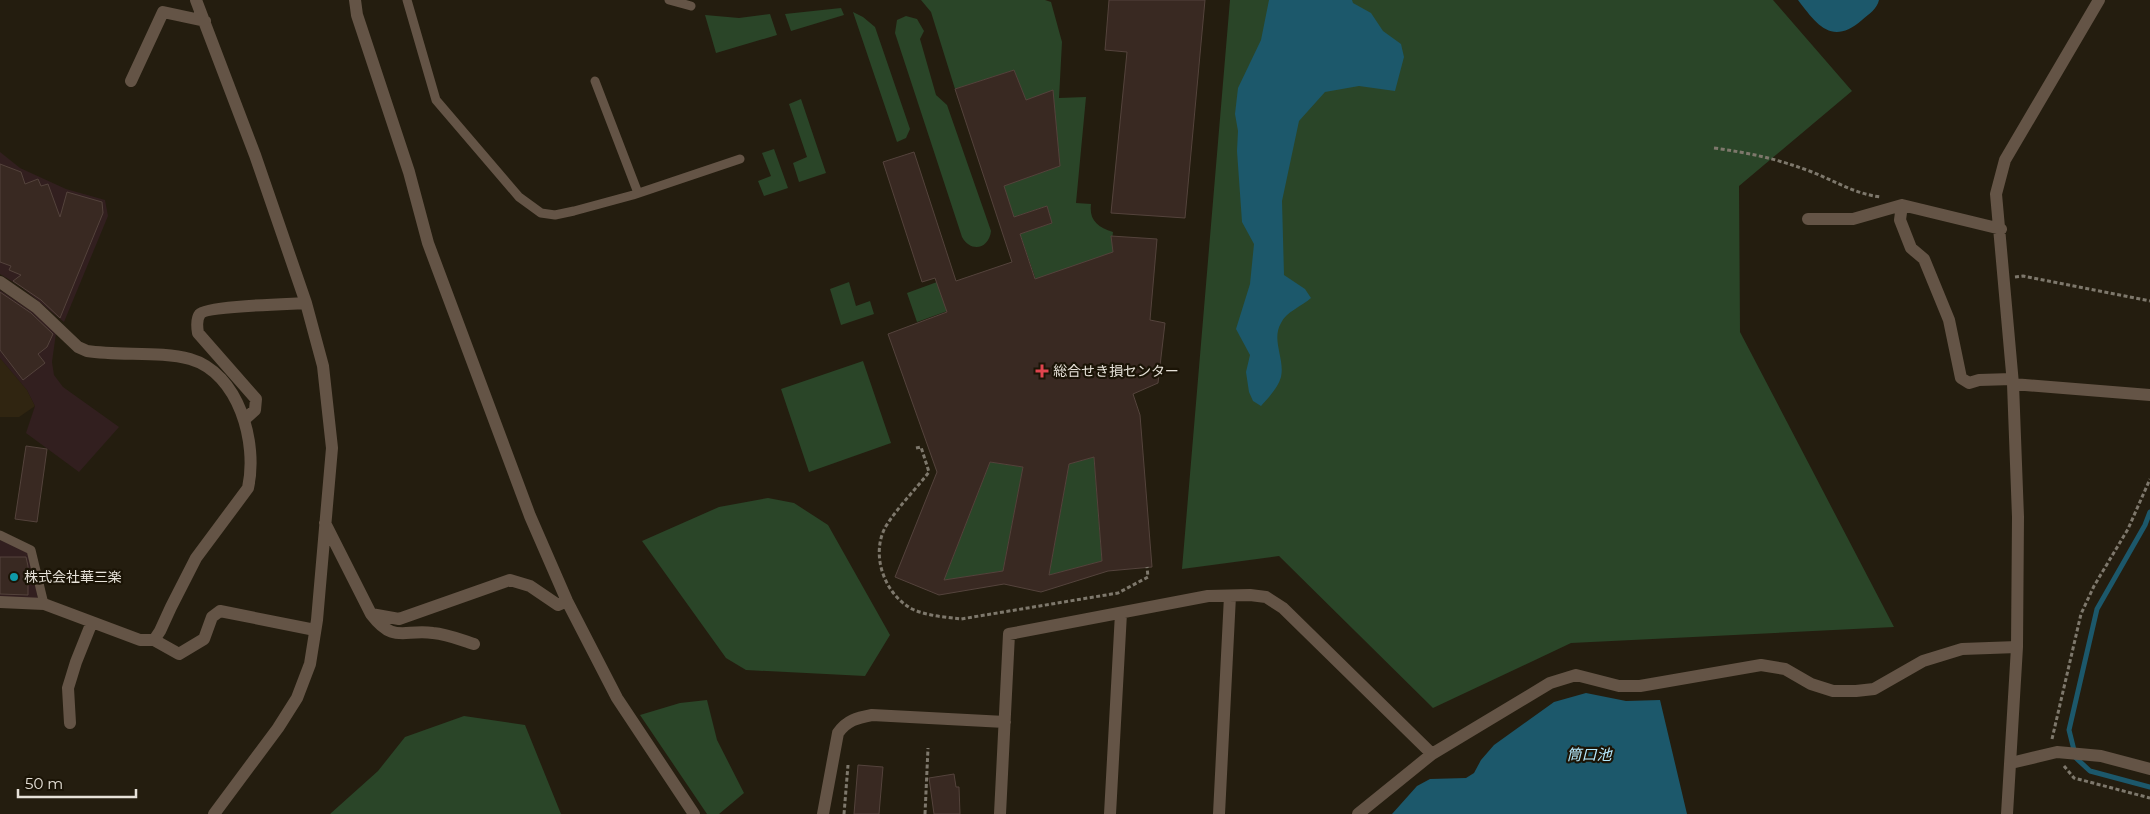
<svg xmlns="http://www.w3.org/2000/svg" width="2150" height="814" font-family="Montserrat,'Noto Sans JP',sans-serif">
<style>
.built{fill:#302511}
.industrial{fill:#321f1f}
.green{fill:#2a4528}
.water{fill:#1c586b}
.lines{fill:none;stroke-linecap:round;stroke-linejoin:round}
.stream{stroke:#1c586b;stroke-width:5}
.building{fill:#392922;stroke:#54433c;fill-rule:evenodd}
.path{stroke:#7e786c;stroke-width:3;stroke-dasharray:4 2.5;stroke-linecap:butt}
.service{stroke:#645446;stroke-width:9}
.minor{stroke:#645446;stroke-width:12}
.health-dot{fill:#e0444e;stroke:#1b1406;stroke-width:2}
.culture-dot{fill:#0f9aa8;stroke:#1b1406;stroke-width:2}
.labels{text-anchor:middle;dominant-baseline:central;stroke-width:4.5;stroke-linejoin:round;paint-order:stroke}
.poi-label{font-size:14px;fill:#e7e2d9;stroke:#1b1406;text-anchor:start}
.water-label{font-size:15px;font-style:italic;fill:#b6e9fd;stroke:#1b1406}
</style>
<rect width="100%" height="100%" fill="#241d0f"/>
<path class="built" d="M0,358L27,390L35,406L19,417H0Z"/>
<path class="industrial" d="M0,152L20,168L66,189L105,200L108,216L64,322L20,286L0,274Z
M0,290L33,312L56,333L52,362L54,375L63,387L119,427L79,472L26,433L35,406L27,390L0,358Z
M0,540L29,551L38,599L0,598Z"/>
<path class="green" d="M921,0H1045L1051,2L1062,42L1059,98L1086,97L1076,203L1091,204C1089,220 1097,227 1113,232L1112,240L1113,252L1036,280L1020,234L1052,223L1047,206L1014,217L1003,186L1060,166L1053,91L1026,100L1014,70L955,89L931,12Z
M1230,0H1773L1852,91L1739,186L1740,332L1894,627L1571,643L1433,708L1279,556L1182,569Z
M841,8L844,15L791,31L785,14Z
M853,12L863,17L875,27L910,129L906,138L897,142Z
M770,14L777,35L716,53L705,15L739,18Z
M906,16L917,19L924,31L920,39L936,95L947,105L991,231C989,249 971,253 962,237L895,33L897,20Z
M801,99L826,173L799,182L793,163L807,157L789,104Z
M774,149L788,188L764,196L758,181L771,176L762,153Z
M849,282L856,306L870,301L874,314L841,325L830,289Z
M937,282L1005,290L917,322L907,293Z
M863,361L891,443L809,472L781,389Z
M1094,457L1102,561L1049,575L1069,464Z
M990,462L1023,467L1003,571L944,580Z
M768,498L794,503L828,525L890,635L865,676L746,670L726,658L642,541L719,507Z
M707,700L717,740L744,793L719,814H707L640,715L680,703Z
M464,716L525,725L561,814H330L378,771L405,737Z"/>
<path class="water" d="M1269,0H1352L1353,3L1371,13L1383,31L1401,44L1404,57L1395,91L1359,86L1325,92L1299,121L1282,201L1284,275L1305,289L1311,298C1302,306 1286,312 1281,323C1271,340 1285,359 1281,377C1278,388 1268,398 1261,406L1253,401L1249,392L1246,372L1250,355L1236,329L1250,284L1254,244L1242,222L1237,151L1238,131L1235,114L1238,88L1261,40Z
M1798,0H1879C1877,9 1869,14 1862,20C1832,46 1817,25 1798,0Z
M1586,693L1626,701L1660,700L1687,814H1392L1417,786L1430,779L1466,778L1474,773L1481,760L1494,745L1554,702Z"/>
<g class="lines">
<path class="stream" d="M2150,512L2145,525L2097,609L2069,730L2076,758L2090,771L2150,787"/>
</g>
<path class="building" d="M1109,0H1205L1185,218L1111,213L1127,52L1105,50Z
M1014,70L1026,100L1053,90L1060,166L1004,186L1014,217L1047,206L1052,223L1020,234L1035,279L1113,252L1111,236L1157,239L1150,320L1165,323L1158,383L1133,394L1140,415L1152,567L1108,571L1041,592L1004,584L939,595L895,577L937,472L888,334L947,312L935,278L922,282L883,162L914,152L956,281L1012,262L955,89ZM1094,457L1102,561L1049,575L1069,464ZM990,462L1023,467L1003,571L944,580Z
M0,164L21,172L25,184L38,179L41,186L48,184L60,217L67,192L102,202L103,213L60,318L41,300L13,281L21,275L9,270L11,266L0,262Z
M0,292L31,313L53,334L47,347L38,354L45,363L23,380L0,350Z
M26,446L47,449L37,522L15,519Z
M0,557H26L28,566V595L0,594Z
M858,765L883,767L879,814H854Z
M954,774L956,787H959L960,814H934L929,778Z"/>
<g class="lines">
<path class="path" d="M1714,148C1750,153 1778,159 1812,172C1835,181 1855,194 1881,197
M2015,277L2023,276L2150,301
M916,448L921,447L929,472C915,490 898,507 886,526C870,554 884,594 912,609C927,616 945,617 961,619L1118,593L1148,577L1147,567
M2052,739L2081,614L2094,586L2128,529L2150,479
M2064,766L2074,778L2150,798
M844,814L848,765
M925,814L928,748"/>
<path class="service" d="M407,0L436,100L519,197L541,213L555,215L574,211L633,195L740,159
M669,0L691,6
M595,81L638,193
M0,535L31,550L44,604"/>
<path class="minor" d="M196,0L255,155L306,303L323,366L332,448L317,620L310,664L297,698L278,728L214,814
M355,0L357,15L409,172L428,243L530,516L567,601L617,698L694,814
M131,81L163,12L205,21
M1808,219H1853L1902,205
M2001,229L1902,205L1900,220L1911,248L1924,259L1940,298L1949,320L1961,378L1969,383L1979,380L2012,379
M0,282L36,307L78,347L87,351C119,356 161,351 190,359C239,373 258,443 248,488L196,558L171,607L160,631L154,640H140L44,604L0,602
M2013,384L2150,395
M245,419L255,410L256,399L198,333C197,327 196,319 200,314C206,306 292,304 306,303
M325,523L371,614L399,619L510,580L530,586L558,605L567,601
M371,614C394,644 403,629 433,633C447,634 461,640 474,644
M154,640L179,654L204,639L212,617L220,611L315,630
M70,723L68,688L76,662L92,622
M2011,763L2057,752L2101,756L2150,769
M823,814L838,733C847,720 857,718 872,715L1005,722
M1000,814L1009,634L1208,596L1250,595L1266,597L1283,608L1432,754
M1110,814L1121,613
M1219,814L1230,596
M1358,814L1432,754L1550,683L1576,675L1619,686H1640L1761,665L1785,669L1811,684L1833,691H1856L1874,689L1923,661L1962,649L2017,647
M2007,814L2017,647L2018,517L2013,384L1996,194L2005,160L2099,0"/>
</g>
<path class="health-dot" d="M1039.5 363.5h5v5h5v5h-5v5h-5v-5h-5v-5h5z"/>
<circle class="culture-dot" cx="14" cy="577" r="5"/>
<g class="labels">
<g class="poi-label">
<text x="1053" y="371">総合せき損センター</text>
<text x="24" y="577">株式会社華三楽</text>
</g>
<g class="water-label">
<text x="1589" y="754">筒口池</text>
</g>
</g>
<path d="M18 789v8h118v-8" fill="none" stroke="#e7e2d9" stroke-width="2.5"/>
<text x="25" y="789" font-size="15" fill="#e7e2d9" stroke="#1b1406" stroke-width="4" paint-order="stroke">50 m</text>
</svg>
